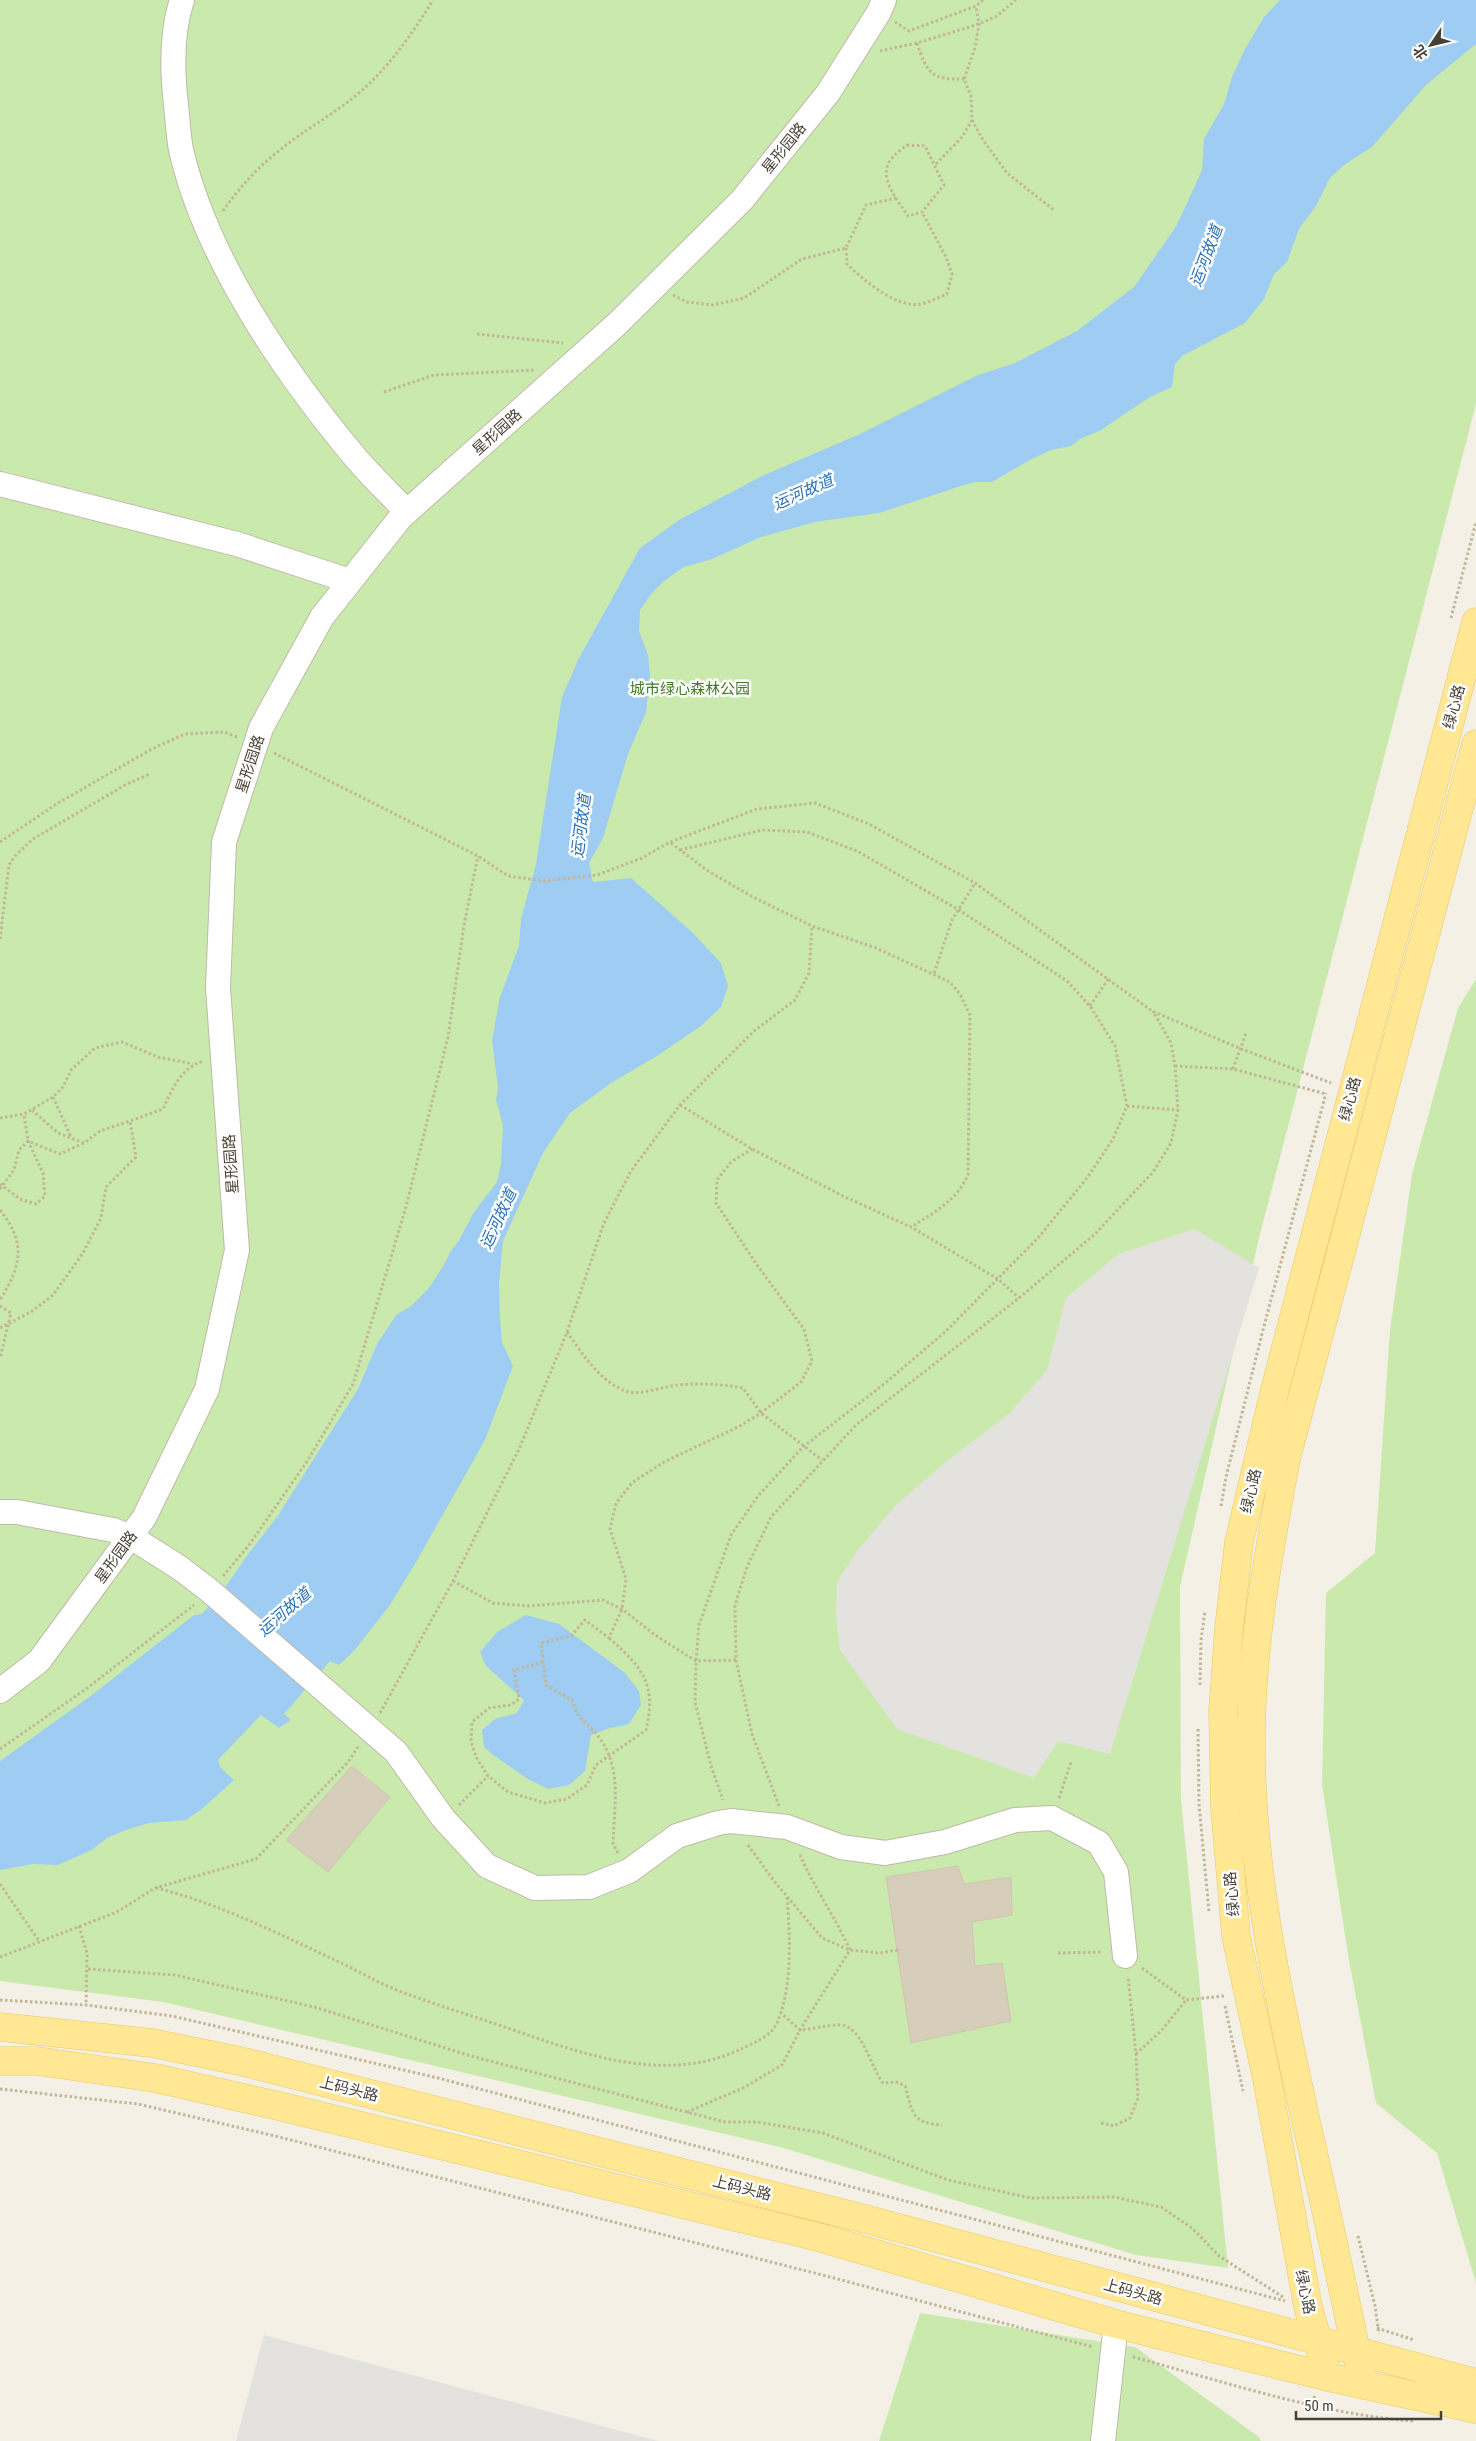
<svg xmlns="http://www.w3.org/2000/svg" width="1476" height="2441" font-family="'Roboto Condensed','Noto Sans SC',sans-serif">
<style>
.green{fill:#caeaad}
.parking{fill:#e4e2de}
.water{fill:#9fccf3}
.building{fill:#d6cdbb;stroke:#d1c5ae}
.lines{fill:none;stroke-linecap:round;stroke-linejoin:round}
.minor-casing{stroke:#c0b9a8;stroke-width:26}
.major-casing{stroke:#e9c85f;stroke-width:29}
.path{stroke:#c2b699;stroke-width:3;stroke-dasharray:2.5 2.5;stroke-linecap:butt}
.minor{stroke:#fff;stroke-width:24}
.major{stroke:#ffe794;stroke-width:28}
.labels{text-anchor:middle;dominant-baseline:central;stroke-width:5;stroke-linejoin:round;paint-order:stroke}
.street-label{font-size:15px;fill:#474135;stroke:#fff}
.park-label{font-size:15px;fill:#407b25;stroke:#fff}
.water-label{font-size:16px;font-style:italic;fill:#2972b8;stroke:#fff}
</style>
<rect width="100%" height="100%" fill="#f4f0e6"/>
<path class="green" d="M0,0H1476V404L1259,1238L1180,1587L1181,1800L1228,2268L1136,2255L780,2147L163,2002L0,1981Z
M1476,979V2283L1437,2153L1376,2103L1348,1955L1322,1784L1326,1593L1375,1553L1390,1330L1412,1174L1458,1008Z
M920,2313L1135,2347L1259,2437L1261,2441H879Z"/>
<path class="parking" d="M1195,1229L1259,1268L1110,1754L1058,1741L1034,1778L897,1729L840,1650L836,1615L837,1582L857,1551L895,1506L947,1461L1010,1413L1047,1370L1066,1298L1119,1254Z
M264,2335L658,2441H236Z"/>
<path class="water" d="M1280,0H1476V44L1426,85L1372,147L1344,165L1330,178L1316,206L1299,229L1287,262L1274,274L1264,299L1245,323L1182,356L1175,364L1172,387L1150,397L1101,430L1080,439L1071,446L1051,450L1028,461L992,482H975L961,486L879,513L815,522L761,537L712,559L684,567L664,581L652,593L640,610L639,631L648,655L650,675L646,712L628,754L603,838L589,863L593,882L631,878L693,933L721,963L728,986L721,1007L701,1026L657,1056L611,1083L570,1113L543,1153L503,1241L499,1283L500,1318L502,1342L513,1366L485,1440L419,1557L390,1605L354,1651L339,1665L330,1661L284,1714L291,1720L279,1728L261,1715L218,1760L220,1767L234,1780L203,1808L186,1820L149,1823L126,1830L107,1838L92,1850L58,1865L32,1864L0,1870V1761L92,1695L194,1615L202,1614L223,1590L249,1553L277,1517L358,1389L377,1344L396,1315L411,1306L429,1288L445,1263L450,1252L458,1242L474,1212L497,1182L501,1164L503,1125L496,1100L498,1088L492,1040L500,997L519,946L521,919L536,864L562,697L578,660L640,548L679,520L762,476L860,434L978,375L1015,363L1077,331L1134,287L1175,228L1183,212L1202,170L1204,139L1224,104L1232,77L1245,49L1264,17Z
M526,1615L559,1624L624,1672L639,1691L641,1705L629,1724L607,1729L591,1735L585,1771L569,1785L548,1789L526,1778L492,1754L484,1747L482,1730L495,1719L517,1713L524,1700L486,1666L480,1652L497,1632Z"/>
<path class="building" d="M352,1766L390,1797L328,1872L286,1840Z
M958,1866L964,1884L1011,1877L1012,1915L972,1922L975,1966L1002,1963L1011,2021L911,2043L886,1877Z"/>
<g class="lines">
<defs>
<path id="minor" d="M182,0C171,33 172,71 176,105C178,121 178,138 182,154C208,261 284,372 355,457C371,476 390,494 407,512
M0,484L237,544L350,581
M0,1512H17L113,1530L131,1537L180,1568L210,1591L396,1752L443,1818L487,1866L535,1888L589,1887L629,1871L677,1836L718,1823L731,1821L787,1827L841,1847L885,1853L945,1842L1015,1820L1052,1818L1099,1843L1116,1872L1125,1956
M0,1691L39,1661L144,1518L207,1389L237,1250L218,988L224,842L261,728L322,617L401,517L617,324L742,200L828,93L879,12L884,0
M1103,2441L1116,2324"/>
<path id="major" d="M0,2027L152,2043L240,2061L869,2220L1476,2383
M0,2061H37L155,2078L279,2106L818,2237L1116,2324L1328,2377L1476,2409
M1328,2377L1308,2307L1267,2079L1236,1936L1225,1809L1223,1711L1229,1628L1239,1542L1274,1393L1476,622
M1363,2384C1345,2298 1327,2211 1307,2126C1279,1999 1250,1870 1251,1739C1251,1645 1269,1551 1286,1459L1476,744"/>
</defs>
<use href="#minor" class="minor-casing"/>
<use href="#major" class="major-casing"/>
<path class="path" d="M895,22L909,31L976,6L983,0
M917,43C927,73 931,80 964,79
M880,51L917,43L979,24L997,16L1016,0
M972,120L983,140L1007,173L1054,210
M907,145L925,146L944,185L922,212L908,216C898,201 876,176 892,158C896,153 902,149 907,145Z
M936,164L962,137L972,120L971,96L964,79L975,48L979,24L976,6
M223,211C239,188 258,167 280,150C305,129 335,114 360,92C390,66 412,34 433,0
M846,248L847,264C863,280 898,309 921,304C930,302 939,297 947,294L952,274L946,257L922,212
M673,295L687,302L713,305L744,298L802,259L846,248L866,205L896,198
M477,334L563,343
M384,392L434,375L534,370
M1451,618L1476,522
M274,753L478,856L508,876L546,881L597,875L642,858L670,842L757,809L815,803L869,824L975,883L1152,1011L1239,1048L1331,1083
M0,842L58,803L152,749L185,734L224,732L237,737
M671,843L708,871L751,896L812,926L876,948L950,982L960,994L970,1015L968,1175C956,1201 935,1212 911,1227
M680,850L762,830L807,832L857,851L959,910L1067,981L1090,1006L1115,1046L1127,1106L1113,1139L1087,1178L1038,1238L944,1333L884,1384L803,1447L758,1496L731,1535L699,1625L696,1661L695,1702L711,1766L723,1800
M0,939L9,865L15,856L33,839L127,784L150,774
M934,973L952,920L975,883
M1090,1006L1109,978
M1175,1066L1233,1069L1326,1094
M1233,1069L1246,1033
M53,1097L71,1137
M680,1105L752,1149L843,1196L911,1227L998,1279L1019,1298
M1127,1106L1178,1110
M32,1110L58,1133L84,1143L100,1131L130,1121
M0,1118L24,1114L53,1097L63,1087L71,1070L95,1048L122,1042L158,1057L193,1064
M0,1184L20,1199L36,1204L45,1196L43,1173L28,1141L24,1114
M0,1189L14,1170L19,1150L28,1141L60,1154L84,1143
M0,1210C27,1244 21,1266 0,1300
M0,1306L11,1313L0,1358
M0,1328L31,1312L53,1295L83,1253L101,1218L106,1187L136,1157L130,1121L163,1109C172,1089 181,1068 203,1061
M567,1332C583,1354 601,1384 629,1392C641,1395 666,1386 678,1385C701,1383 721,1384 743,1388L761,1413L822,1460
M1221,1506L1226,1477L1263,1330L1326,1093
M223,1576L249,1545L308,1460L353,1384L406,1207L448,1037L464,925L478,856
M453,1581L493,1603L529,1606L603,1600L622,1609L655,1635L696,1661L736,1660
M543,1662L514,1670L519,1699L511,1705L489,1708L472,1722L471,1741L476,1757L488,1776L508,1792L545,1803L567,1799L587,1785L596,1765L646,1730C657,1684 642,1667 609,1638
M1200,1685L1201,1640L1205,1611
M380,1713L453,1581L520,1447L567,1332L604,1223L631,1171L680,1105L754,1031L795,1000L809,973L812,926
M1198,1729L1199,1804L1209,1912
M0,1749L86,1689L194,1605
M1059,1798L1071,1762
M459,1805L488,1776
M779,1806L752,1734L736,1660L735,1605L747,1567L771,1517L856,1425L1019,1298L1094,1235L1153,1172L1171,1143L1178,1110L1175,1066L1171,1043L1153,1011
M748,1845L774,1881L822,1938L850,1950L879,1953L898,1950
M618,1853L613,1844C614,1808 622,1771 601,1740C589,1722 579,1724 572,1700L546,1685L541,1643L571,1636L585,1620L609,1638L622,1609L626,1579L610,1529L616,1503L633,1482L664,1462L740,1426L761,1413L801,1382L812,1361L804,1329L757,1265L716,1203L717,1180L731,1162L752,1149
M0,1884L39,1941
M156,1888C218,1903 279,1934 337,1961C356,1970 375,1981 394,1989C435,2005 477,2017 519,2032C588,2056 667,2083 739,2050C751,2044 771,2037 777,2023C793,1986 790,1936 787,1897
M79,1926L87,1953L86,2005
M1058,1953L1103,1952
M0,1957L117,1912L155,1888L256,1859L348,1762L358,1747
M1142,1968L1186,2000L1224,1996
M88,1969L175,1975L314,2007L471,2056L725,2122H757L823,2133L948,2180L1031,2198L1114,2197L1161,2207L1192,2228L1219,2256L1283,2297
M0,2000L86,2005L172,2016L438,2078L1285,2301
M1225,2006L1243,2091
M780,2012L800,2030C813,2029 827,2025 840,2025C862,2025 871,2068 883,2083L896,2082L905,2086C913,2113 911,2123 942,2125
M1136,2054L1162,2030L1186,2000
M0,2089L138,2104L275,2136L834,2278L1093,2347
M687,2112L743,2088L782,2065L800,2030L850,1950C835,1917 814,1887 799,1853
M1101,2123L1114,2126L1130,2118L1138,2098L1136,2054L1128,1976
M1358,2236L1375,2306L1379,2334
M1377,2328L1414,2340
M1133,2357C1222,2381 1323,2415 1414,2421
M1314,2396L1316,2404"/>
<use href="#minor" class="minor"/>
<use href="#major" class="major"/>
</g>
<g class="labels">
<g class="street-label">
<text transform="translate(784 148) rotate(-51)">星形园路</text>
<text transform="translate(497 432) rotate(-42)">星形园路</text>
<text transform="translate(1454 707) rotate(-75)">绿心路</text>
<text transform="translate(250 764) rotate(-72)">星形园路</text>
<text transform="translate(1350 1099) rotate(-75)">绿心路</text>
<text transform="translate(231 1164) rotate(-94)">星形园路</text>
<text transform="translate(1251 1491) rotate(-77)">绿心路</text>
<text transform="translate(116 1557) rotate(-54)">星形园路</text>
<text transform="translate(1232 1894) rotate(-95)">绿心路</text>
<text transform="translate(349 2089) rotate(14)">上码头路</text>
<text transform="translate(742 2188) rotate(14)">上码头路</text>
<text transform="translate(1133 2292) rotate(15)">上码头路</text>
<text transform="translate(1305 2292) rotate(78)">绿心路</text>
</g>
<g class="park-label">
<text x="690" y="689">城市绿心森林公园</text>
</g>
<g class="water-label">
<text transform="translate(1206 256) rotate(-69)">运河故道</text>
<text transform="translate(803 492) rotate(-24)">运河故道</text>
<text transform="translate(581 826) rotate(-83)">运河故道</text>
<text transform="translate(498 1219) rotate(-65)">运河故道</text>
<text transform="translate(284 1612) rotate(-41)">运河故道</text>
</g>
</g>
<g transform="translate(1431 45) rotate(235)" stroke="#ffffff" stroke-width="4" paint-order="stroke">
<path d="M0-4L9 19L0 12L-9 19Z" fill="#474135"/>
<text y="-8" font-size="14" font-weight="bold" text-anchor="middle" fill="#474135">北</text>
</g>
<path d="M1296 2411v8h145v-8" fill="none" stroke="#474135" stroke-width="2.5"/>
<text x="1304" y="2411" font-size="15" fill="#474135" stroke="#ffffff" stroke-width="4" paint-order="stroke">50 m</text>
</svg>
